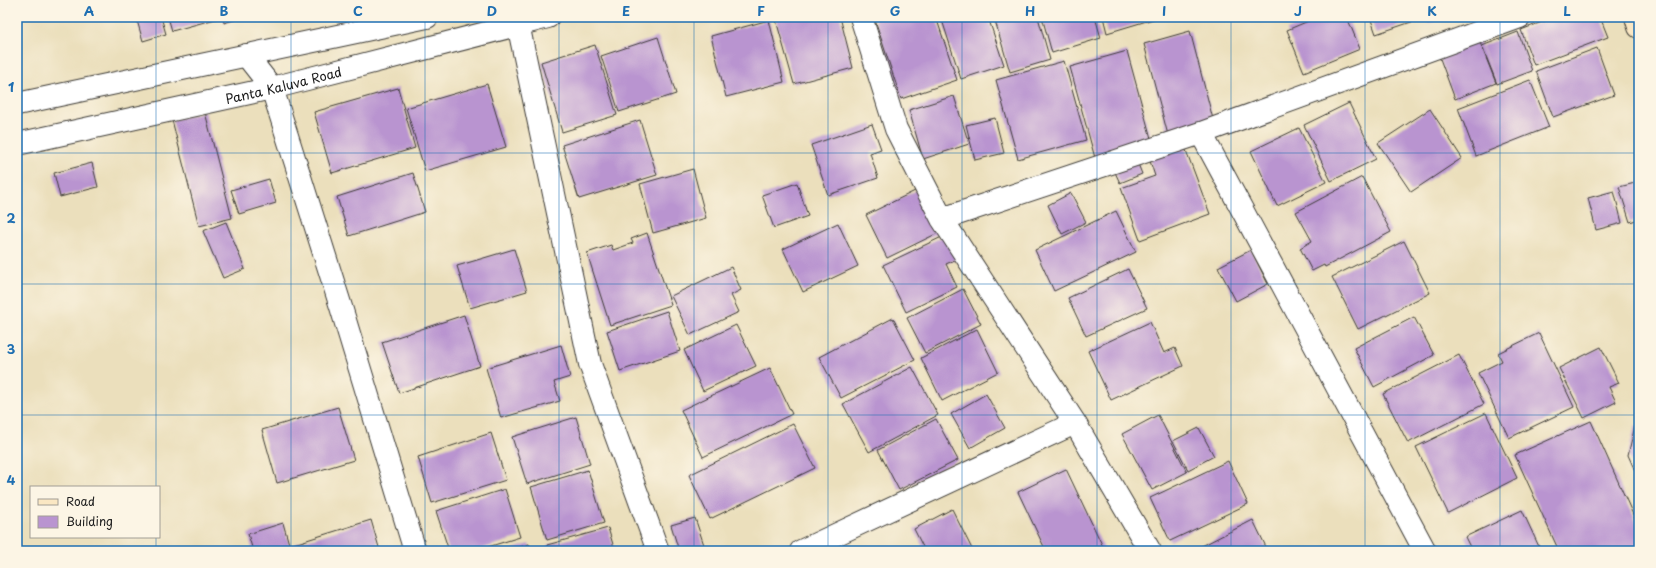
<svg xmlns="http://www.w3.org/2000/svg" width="1656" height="568" font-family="'Playpen Sans',sans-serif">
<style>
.building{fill:#b994d0}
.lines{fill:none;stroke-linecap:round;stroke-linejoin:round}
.minor-casing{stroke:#3b3934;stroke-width:24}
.tertiary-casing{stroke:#3b3934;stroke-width:24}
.secondary-casing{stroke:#3b3934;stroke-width:24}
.minor{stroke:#fff;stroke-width:22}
.tertiary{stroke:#fff;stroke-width:22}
.secondary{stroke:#fae7c3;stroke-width:22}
.grid{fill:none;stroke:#1f6fb2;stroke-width:1;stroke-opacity:0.55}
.labels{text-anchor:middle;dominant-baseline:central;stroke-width:3.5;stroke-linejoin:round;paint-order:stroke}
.street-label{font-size:13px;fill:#1c1c1c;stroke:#fcf5e5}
.neatline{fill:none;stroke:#1f6fb2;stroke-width:1.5}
.grid-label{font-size:13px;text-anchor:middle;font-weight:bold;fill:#1f6fb2}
</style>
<rect width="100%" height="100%" fill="#fcf5e5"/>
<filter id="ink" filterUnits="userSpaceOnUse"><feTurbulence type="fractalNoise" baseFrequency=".025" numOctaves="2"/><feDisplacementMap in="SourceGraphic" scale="8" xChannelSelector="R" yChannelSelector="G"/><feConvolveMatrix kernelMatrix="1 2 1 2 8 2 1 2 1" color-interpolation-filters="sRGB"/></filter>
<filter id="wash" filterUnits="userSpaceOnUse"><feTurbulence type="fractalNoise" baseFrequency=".012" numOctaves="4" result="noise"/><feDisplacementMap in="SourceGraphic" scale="16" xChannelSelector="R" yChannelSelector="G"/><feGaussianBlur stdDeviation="0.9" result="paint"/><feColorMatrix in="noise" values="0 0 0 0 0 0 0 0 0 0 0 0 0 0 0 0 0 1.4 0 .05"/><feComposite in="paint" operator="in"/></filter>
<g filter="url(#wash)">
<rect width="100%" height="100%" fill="#ebdfbc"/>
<g id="blocks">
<path class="building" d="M136,17H161L166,34L143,41Z
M168,17H219V18L172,31Z
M223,17H243L224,23Z
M787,17H840L853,68L794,84L776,20Z
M874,17H936L957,80L901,99Z
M941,17H988L1004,65L961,79Z
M994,17H1038L1050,60L1010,72Z
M1042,17H1095L1101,38L1052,53Z
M1103,17H1160L1107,33Z
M1318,17H1347L1360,49L1304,72L1287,30Z
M1370,17H1448L1428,24L1426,17L1376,34Z
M1555,17H1600L1608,37L1534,65L1521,30Z
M769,20L784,82L726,97L711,36Z
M1190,31L1214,123L1168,135L1144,44Z
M1518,32L1532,71L1497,84L1482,46Z
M658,37L676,94L619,112L601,56Z
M1479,40L1496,83L1455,99L1439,56Z
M595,45L617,115L562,132L541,62Z
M1597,48L1614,95L1553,117L1536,71Z
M1127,51L1152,142L1095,158L1070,67Z
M1064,61L1086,140L1018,159L996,80Z
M1530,80L1549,127L1476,156L1458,108Z
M487,84L506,147L425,171L406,108Z
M398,88L415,148L332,173L314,112Z
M954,96L969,144L923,159L909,110Z
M1349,103L1376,159L1331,181L1304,125Z
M1430,109L1462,158L1411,192L1378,143Z
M205,112L232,218L199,226L172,120Z
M995,118L1004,153L975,160L966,125Z
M640,120L657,175L579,199L562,145Z
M872,124L881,149L870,153L878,178L828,195L811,145Z
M1299,128L1326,182L1277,206L1251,151Z
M1184,145L1210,214L1140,240L1121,188L1155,176L1149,158Z
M1136,159L1142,174L1120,183L1113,168Z
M92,163L98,187L60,197L54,173Z
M693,169L706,218L653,233L640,184Z
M413,173L425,212L349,236L337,197Z
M1362,177L1391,232L1325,267L1324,265L1312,271L1300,248L1312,241L1296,212Z
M269,179L276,203L239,214L231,190Z
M1639,182V219L1630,222L1619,187Z
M797,183L808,216L774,228L762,195Z
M917,190L938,233L887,258L866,215Z
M1614,191L1622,223L1596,230L1588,198Z
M1071,193L1086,222L1062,234L1048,205Z
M1116,211L1136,252L1054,291L1035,250Z
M226,222L245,269L223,278L203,231Z
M838,223L858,266L803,292L783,249Z
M647,233L671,305L610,325L587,253L611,245L613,250L633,243L631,239Z
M946,235L957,259L946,264L957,287L906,312L883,265Z
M1404,241L1430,293L1358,329L1332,277Z
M514,249L527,291L470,308L457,266Z
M1251,250L1268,284L1236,301L1218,267Z
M731,267L741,290L731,295L739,312L690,335L671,296Z
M1128,269L1147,308L1086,336L1068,298Z
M963,289L981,324L925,353L907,318Z
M667,311L680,351L620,371L607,331Z
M464,315L480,366L399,393L382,342Z
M1414,317L1434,355L1374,387L1354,348Z
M893,318L915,360L841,398L819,357Z
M1150,322L1164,353L1175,348L1183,366L1111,400L1088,351Z
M736,325L756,366L703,391L684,350Z
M977,329L998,372L942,401L921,358Z
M1539,333L1574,407L1509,438L1478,373L1502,361L1498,353Z
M561,345L570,377L554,382L560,401L501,418L486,368Z
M1601,347L1619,383L1609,387L1616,402L1584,418L1559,368Z
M1459,355L1484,404L1408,443L1383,394Z
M912,367L938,415L869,452L843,404Z
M770,368L792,414L703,457L681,410Z
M986,394L1005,428L970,448L951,414Z
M338,407L354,460L277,483L262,430Z
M1486,413L1517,478L1448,513L1416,447Z
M1158,415L1187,472L1152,490L1122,434Z
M576,417L590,464L527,484L512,437Z
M936,419L958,460L899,490L878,450Z
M1591,421L1639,528V551H1559L1515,455Z
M793,424L815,468L710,519L689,475Z
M1639,425V480L1628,455L1635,426Z
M1199,428L1214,456L1188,470L1173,441Z
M491,433L506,480L432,503L418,457Z
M1228,461L1248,504L1170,541L1150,498Z
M1066,469L1105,551H1046L1018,492Z
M588,470L604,523L547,540L531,487Z
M505,489L520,537L475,551H449L436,511Z
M952,509L973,551H925L914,529Z
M1522,510L1541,551H1472L1465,537Z
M695,518L706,551H679L671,525Z
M371,520L380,551H296L294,544Z
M1253,520L1268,551H1192Z
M283,523L291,551H253L248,534Z
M608,528L615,551H549L547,545Z
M529,544L532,551H508Z"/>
</g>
</g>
<g filter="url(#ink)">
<use href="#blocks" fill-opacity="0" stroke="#3b3934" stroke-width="1"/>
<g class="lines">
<defs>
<path id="minor" d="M861,17L896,129L942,219L1075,423L1150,551
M518,24L590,364L658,551
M246,55L272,88L341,307L415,551
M1201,133L1425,551
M942,219L1201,133L1520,17
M801,551L1075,423"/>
<g id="tertiary">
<path d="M17,104L427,17"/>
<path id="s1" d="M17,144L272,88L548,17"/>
</g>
<path id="secondary" d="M1636,17L1639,27"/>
</defs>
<use href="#minor" class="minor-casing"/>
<use href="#tertiary" class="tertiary-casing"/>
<use href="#secondary" class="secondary-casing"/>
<use href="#minor" class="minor"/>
<use href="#tertiary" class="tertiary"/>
<use href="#secondary" class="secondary"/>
</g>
</g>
<path class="grid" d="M156,17V487M291,17V551M425,17V551M559,17V551M694,17V551M828,17V551M962,17V551M1097,17V551M1231,17V551M1365,17V551M1500,17V551M17,153H1639M17,284H1639M17,415H1639M156,537V551"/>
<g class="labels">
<g class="street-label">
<text stroke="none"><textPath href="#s1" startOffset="273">Panta Kaluva Road</textPath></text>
</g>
</g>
<rect width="1656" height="568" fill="none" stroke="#fcf5e5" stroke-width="44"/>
<rect x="30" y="486" width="130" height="52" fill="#fcf5e5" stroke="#a29e95"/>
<rect x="38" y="499" width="20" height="6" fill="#fae7c3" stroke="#a29e95"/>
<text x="66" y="506" font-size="12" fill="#1c1c1c">Road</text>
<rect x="38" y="516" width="20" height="12" fill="#b994d0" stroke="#a29e95"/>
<text x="66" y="526" font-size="12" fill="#1c1c1c">Building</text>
<rect x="22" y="22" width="1612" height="524" class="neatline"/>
<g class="grid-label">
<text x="89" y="16">A</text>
<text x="224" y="16">B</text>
<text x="358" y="16">C</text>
<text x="492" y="16">D</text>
<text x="626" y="16">E</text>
<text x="761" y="16">F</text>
<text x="895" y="16">G</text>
<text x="1030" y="16">H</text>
<text x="1164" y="16">I</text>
<text x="1298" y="16">J</text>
<text x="1432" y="16">K</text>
<text x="1567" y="16">L</text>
<text x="11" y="92">1</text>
<text x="11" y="223">2</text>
<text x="11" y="354">3</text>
<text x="11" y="485">4</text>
</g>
</svg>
